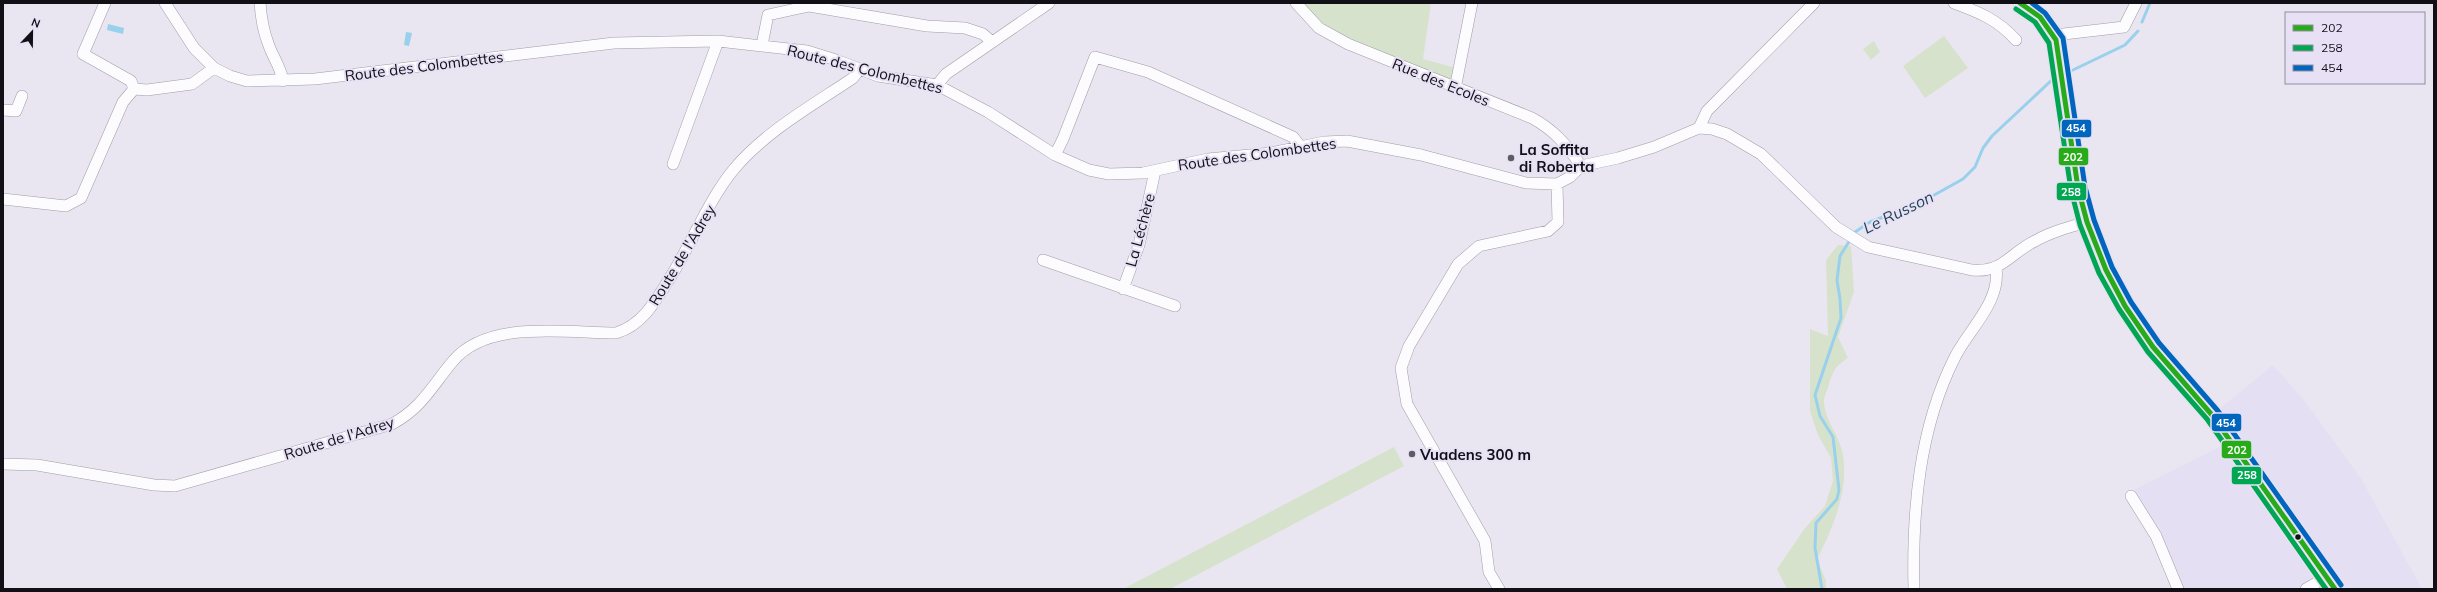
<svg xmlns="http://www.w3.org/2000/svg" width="2437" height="592" font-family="Mulish,sans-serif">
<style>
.built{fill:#e5dff3}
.green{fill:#d7e2cc}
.water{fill:#99d0ec}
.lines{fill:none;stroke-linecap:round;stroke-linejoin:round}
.stream{stroke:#99d0ec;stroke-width:3}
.minor-casing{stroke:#a09da6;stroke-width:12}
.major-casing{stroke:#c3c2c7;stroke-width:15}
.minor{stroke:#fcfbfd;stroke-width:11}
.major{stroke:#f2edeb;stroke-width:14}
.bus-1-casing{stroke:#e8e1f6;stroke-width:8}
.bus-2-casing{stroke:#e8e1f6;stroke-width:8}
.bus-3-casing{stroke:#e8e1f6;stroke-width:8}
.bus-1{stroke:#27ab19;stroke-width:5}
.bus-2{stroke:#00a651;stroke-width:5}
.bus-3{stroke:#0065bd;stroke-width:5}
.poi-dot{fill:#5d5b63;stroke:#e8e1f6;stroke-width:1.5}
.bus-dot{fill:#121017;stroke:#e8e1f6;stroke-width:1.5}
.labels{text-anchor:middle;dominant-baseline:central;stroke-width:4;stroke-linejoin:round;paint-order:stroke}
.street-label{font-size:15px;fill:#121017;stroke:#e8e1f6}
.poi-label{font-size:15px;font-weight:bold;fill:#121017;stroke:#e8e1f6;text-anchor:start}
.water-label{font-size:16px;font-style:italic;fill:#1f4352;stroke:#e8e1f6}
.line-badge{stroke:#e8e1f6;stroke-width:1.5}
.badge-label{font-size:11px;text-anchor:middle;font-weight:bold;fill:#fff}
</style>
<rect width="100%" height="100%" fill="#e9e6f1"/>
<path class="built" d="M2273,365L2304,400L2362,480L2422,589H2335L2328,577L2306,589H2178L2131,496L2133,490L2231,441L2212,415Z"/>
<path class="green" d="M1301,3H1431L1423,59L1456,68L1451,82L1331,31Z
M1944,36L1968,68L1925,98L1903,66Z
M1874,41L1880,52L1871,60L1863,49Z
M1838,245L1851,246L1854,292L1838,337L1848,358C1835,367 1834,369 1829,384C1828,389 1824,396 1824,401C1824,422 1844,439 1844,464C1846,497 1832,530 1817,559L1826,581V589H1787L1777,569L1805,528L1825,506L1833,481L1831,458L1818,435L1810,411V329L1828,336L1826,260Z
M1394,447L1404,466L1170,589H1123Z"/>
<path class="water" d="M108,24L124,28L123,34L107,30Z
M406,32L412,33L409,46L404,45Z"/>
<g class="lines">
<path class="stream" d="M2142,22L2150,3
M2073,70L2125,45L2138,31
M1822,589L1815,548L1816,523L1837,499L1839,490L1833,437L1820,416L1815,395L1841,318L1840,299L1837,280L1840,256L1855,232L1870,222L1918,204L1963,179L1975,167L1983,148L1992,136L2054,78"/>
<defs>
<path id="minor" d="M105,3L83,54L131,81L134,89
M165,3L194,48L214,68L230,76L247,81L315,79L614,43L718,41L807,51L836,60L878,76L937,85L988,112L1055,155L1089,170L1109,174L1143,173L1208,159L1271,153L1324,142L1347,141L1421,155L1526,183L1557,184L1570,177L1581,166L1618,158L1654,147L1699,128L1712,129L1727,134L1761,154L1836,227L1868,247L1972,270C2003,273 2010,253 2035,241C2051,232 2069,227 2087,222
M260,3C261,17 263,30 268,43C272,56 281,67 283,81
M1296,3L1319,28L1348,44L1532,118C1554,130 1567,145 1581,166
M1954,3C1979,12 1998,20 2016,40
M2055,35L2124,27L2136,3
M762,45L768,15L809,6L927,26L965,28L983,34L992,42
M937,85L946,74L1049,3
M1455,89L1472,3
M3,110L16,111L22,96
M1699,128L1707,111L1814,3
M1055,155L1063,139L1095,57L1148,72L1293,137L1300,146
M673,164L718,41
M3,199L66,206L81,198L123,102L134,89L147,90L192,84L214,68
M1043,260L1175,306
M1123,289L1139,245L1155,171
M3,464L37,465L154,485L175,486L392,424C422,408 432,386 453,361C488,319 567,333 616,333C644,325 658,297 673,273C693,240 710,198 734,169C766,131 813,105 853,78L859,70
M2131,496L2156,536L2178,589
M1499,589L1489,572L1485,541L1407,404L1401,368L1409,346L1458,264L1479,246L1548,231L1558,222L1557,184
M1914,589C1912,511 1919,428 1955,357C1969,329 2001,302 1996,268
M2306,589L2328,576"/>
<path id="major" d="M2020,3L2040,17L2056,40L2078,188L2087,222L2106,270L2125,306L2153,347L2212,415L2231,441L2335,589"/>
</defs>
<use href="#minor" class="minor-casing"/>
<use href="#major" class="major-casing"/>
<use href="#minor" class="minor"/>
<use href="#major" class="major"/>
<defs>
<path id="bus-1" d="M2020,3L2040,17L2056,40L2078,188L2087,222L2106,270L2125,306L2153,347L2212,415L2335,589"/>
<path id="bus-2" d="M2016,9L2035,22L2049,43L2071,190L2080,225L2099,273L2119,309L2148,352L2207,419L2326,589"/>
<path id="bus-3" d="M2032,3L2045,13L2063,38L2085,187L2094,220L2112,267L2131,302L2159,343L2218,411L2341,585"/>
</defs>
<use href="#bus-1" class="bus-1-casing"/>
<use href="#bus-2" class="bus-2-casing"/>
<use href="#bus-3" class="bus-3-casing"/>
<use href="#bus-1" class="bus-1"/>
<use href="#bus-2" class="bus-2"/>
<use href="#bus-3" class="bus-3"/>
</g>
<g class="poi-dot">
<circle cx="1511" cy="158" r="4"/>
<circle cx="1412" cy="454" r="4"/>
</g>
<circle class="bus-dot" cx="2298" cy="537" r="3.5"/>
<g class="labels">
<g class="street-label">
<text transform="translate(424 66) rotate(-7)">Route des Colombettes</text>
<text transform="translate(865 69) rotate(14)">Route des Colombettes</text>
<text transform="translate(1441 82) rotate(22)">Rue des Ecoles</text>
<text transform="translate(1257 154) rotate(-8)">Route des Colombettes</text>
<text transform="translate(1140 230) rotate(-75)">La Léchère</text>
<text transform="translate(682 255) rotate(-59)">Route de l'Adrey</text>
<text transform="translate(339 438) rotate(-17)">Route de l'Adrey</text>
</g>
<g class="poi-label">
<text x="1519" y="149">La Soffita<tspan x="1519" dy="17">di Roberta</tspan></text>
<text x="1420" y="454">Vuadens 300 m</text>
</g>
<g class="water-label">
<text transform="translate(1898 212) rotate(-26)">Le Russon</text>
</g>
</g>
<g class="line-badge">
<rect x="2061" y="119" width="31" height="19" rx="4" fill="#0065bd"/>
<rect x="2058" y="147" width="31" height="19" rx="4" fill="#27ab19"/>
<rect x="2056" y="182" width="31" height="19" rx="4" fill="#00a651"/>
<rect x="2211" y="413" width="31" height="19" rx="4" fill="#0065bd"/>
<rect x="2221" y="440" width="31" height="19" rx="4" fill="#27ab19"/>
<rect x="2231" y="466" width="31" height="19" rx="4" fill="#00a651"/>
</g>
<g class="badge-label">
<text x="2076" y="132">454</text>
<text x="2073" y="161">202</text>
<text x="2071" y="196">258</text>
<text x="2226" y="427">454</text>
<text x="2237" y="454">202</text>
<text x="2247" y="479">258</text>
</g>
<rect width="2437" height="592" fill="none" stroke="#121017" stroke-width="8"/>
<rect x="2285" y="12" width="140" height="72" fill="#e8e1f6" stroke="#928d9d"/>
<rect x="2293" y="25" width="20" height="6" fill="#27ab19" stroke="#928d9d"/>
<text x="2321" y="32" font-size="12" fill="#121017">202</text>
<rect x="2293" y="45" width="20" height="6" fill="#00a651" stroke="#928d9d"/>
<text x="2321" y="52" font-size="12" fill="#121017">258</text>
<rect x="2293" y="65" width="20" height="6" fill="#0065bd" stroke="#928d9d"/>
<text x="2321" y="72" font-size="12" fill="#121017">454</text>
<g transform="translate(32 32) rotate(22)" stroke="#e8e1f6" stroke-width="3" paint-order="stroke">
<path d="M0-3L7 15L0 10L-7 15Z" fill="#121017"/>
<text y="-6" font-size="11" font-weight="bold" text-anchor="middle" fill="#121017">N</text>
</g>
</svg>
